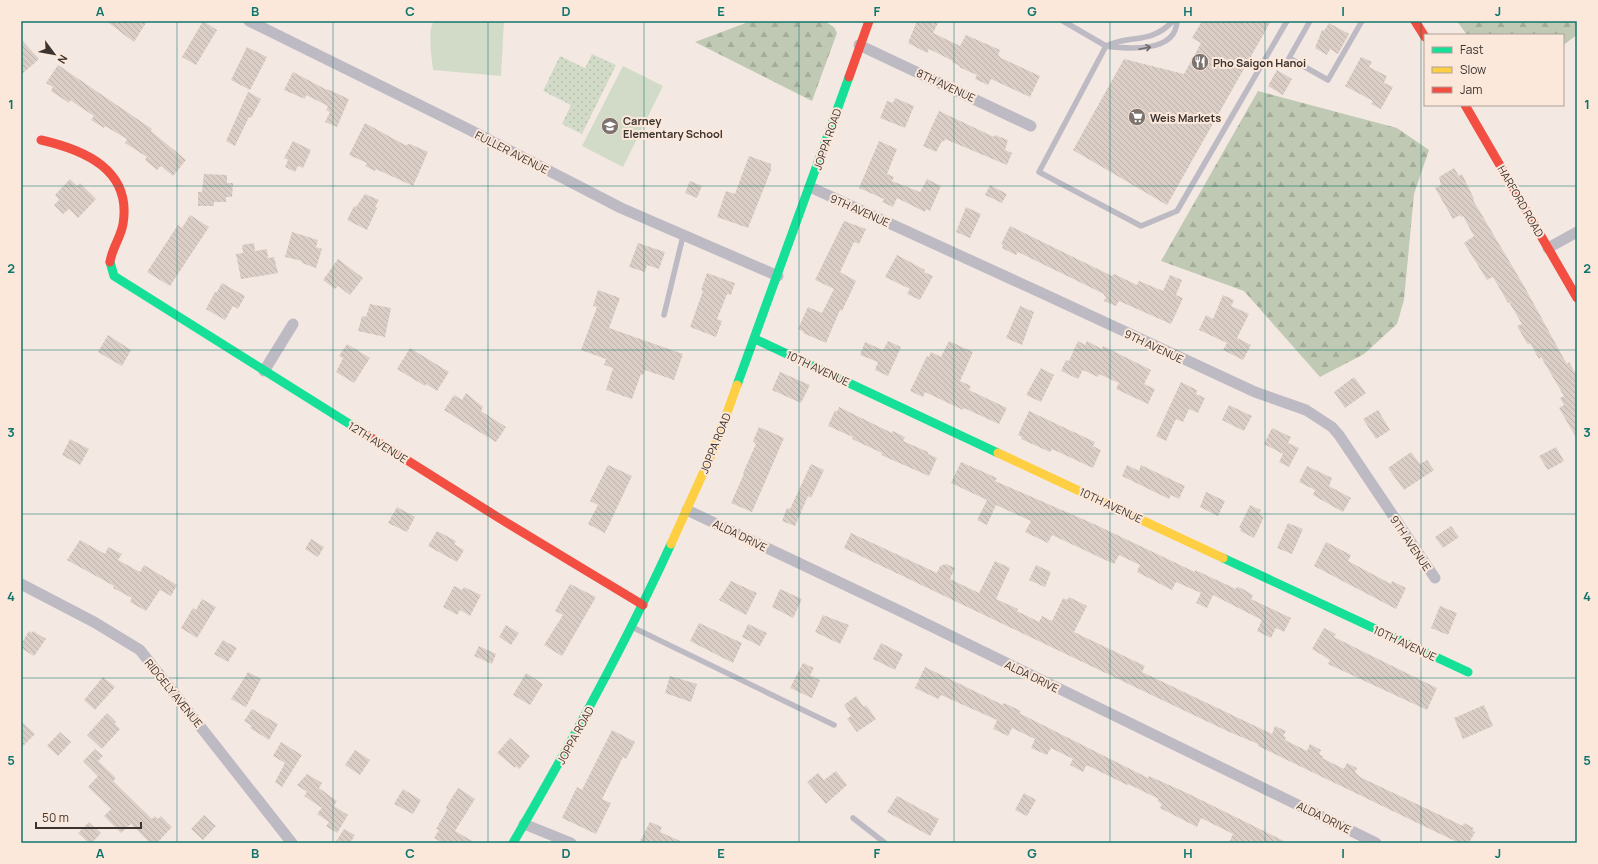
<svg xmlns="http://www.w3.org/2000/svg" width="1598" height="864" font-family="Manrope,sans-serif">
<style>
.forest{fill:url(#forest-firs)}
.park{fill:url(#park-dots)}
.pitch{fill:#d2dbc7}
.building{fill:url(#building-back-hatch)}
.lines{fill:none;stroke-linecap:round;stroke-linejoin:round}
.lane{stroke:#bebac4;stroke-width:5.5}
.street{stroke:#bebac4;stroke-width:11}
.fast{stroke:#16e098;stroke-width:9}
.slow{stroke:#ffcf43;stroke-width:9}
.jam{stroke:#f24e42;stroke-width:9}
.oneway{stroke:#706a6b}
.grid{fill:none;stroke:#0f766e;stroke-width:1;stroke-opacity:0.55}
.labels{text-anchor:middle;dominant-baseline:central;stroke-width:4;stroke-linejoin:round;paint-order:stroke}
.poi-label{font-size:11px;font-weight:bold;fill:#3c3430;stroke:#fbe8db;text-anchor:start}
.street-label{font-size:11px;fill:#3c3430;stroke:#fbe8db}
.neatline{fill:none;stroke:#0f766e;stroke-width:1.5}
.grid-label{font-size:13px;text-anchor:middle;font-weight:bold;fill:#0f766e}
</style>
<defs>
<pattern id="forest-firs" width="22" height="20" patternUnits="userSpaceOnUse"><rect width="22" height="20" fill="#bfc9b3"/><path d="M5 1l3.5 6h-7zM16 11l3.5 6h-7z" fill="#a5ad9a"/></pattern>
<pattern id="park-dots" width="8" height="8" patternUnits="userSpaceOnUse"><rect width="8" height="8" fill="#d2dbc7"/><path d="M2 2h.1M6 6h.1" fill="none" stroke="#b5bdab" stroke-width="1.8" stroke-linecap="round"/></pattern>
<pattern id="building-back-hatch" width="6" height="6" patternUnits="userSpaceOnUse"><rect width="6" height="6" fill="#dbcec6"/><path d="M-1 5l2 2M0 0l6 6M5-1l2 2" fill="none" stroke="#bdb2aa"/></pattern>
</defs>
<rect width="100%" height="100%" fill="#f4e9e2"/>
<path class="forest" d="M751,21H824L834,27L837,33L812,101L695,42Z
M1457,21H1577V35L1563,45V35H1467Z
M1258,91L1397,128L1429,150L1414,194L1404,300L1397,324L1364,354L1320,377L1244,291L1161,261Z"/>
<path class="park" d="M592,54L616,65L582,134L562,124L571,105L543,91L560,56L585,68Z"/>
<path class="pitch" d="M434,21H504L501,76L433,70C432,59 427,29 434,21Z
M623,66L663,86L623,167L582,146Z"/>
<path class="building" d="M106,21H147L134,42Z
M203,21L217,30L196,65L182,57Z
M917,21H939L933,33L960,46L966,35L1000,50L998,55L1001,58L1040,76L1030,97L991,79L988,85L975,79L977,75L959,67L960,66L952,62L953,61L929,49L927,53L908,43Z
M1202,21H1271L1167,205L1073,150L1124,59L1184,74L1201,43L1192,38Z
M1329,23L1349,34L1338,54L1330,49L1327,55L1315,48L1322,30L1324,31Z
M21,39L39,59L21,75Z
M247,47L267,57L250,90L231,80Z
M1361,57L1372,62L1369,67L1387,76L1384,83L1393,87L1381,109L1371,104L1373,101L1345,86Z
M58,65L152,129L151,131L186,160L173,176L161,166L157,170L145,160L147,157L125,143L127,139L105,126L104,128L91,120L94,116L70,100L69,103L51,91L53,87L46,83Z
M1277,70L1292,79L1283,95L1268,86Z
M293,72L327,90V89L349,99L337,127L325,122L330,112L326,110L328,106L306,95L305,99L284,90Z
M248,92L261,99L251,118L249,117L235,146L226,141Z
M895,98L914,106L905,128L880,118L887,101L893,103Z
M939,111L994,137L995,135L1008,140L1005,150L1012,153L1007,165L945,139L944,142L942,141L936,152L923,146Z
M365,123L405,145L410,144L428,152L413,186L376,169L375,171L365,166L367,163L349,155Z
M293,141L311,150L303,168L298,166L295,172L285,167L288,160L284,158Z
M879,141L897,149L887,174L894,177L892,181L920,192L927,179L941,186L930,211L926,209L925,212L897,198L893,207L882,202L884,199L859,188Z
M749,156L771,164V170L748,228L717,217L726,191L735,194Z
M1454,168L1459,176L1462,174L1474,199L1473,200L1524,286L1564,359L1567,364L1569,362L1577,376V439L1559,408L1564,405L1560,398L1564,396L1541,357L1539,359L1530,343L1528,345L1517,326L1522,324L1509,302L1508,303L1493,277L1487,280L1464,243L1474,236L1463,216L1461,217L1460,215L1453,219L1435,188L1441,185L1439,177Z
M204,174L227,175V183H233L232,197H226V202H214V206H198V192H202Z
M70,179L77,186L80,183L96,199L78,218L69,209L63,214L54,205L59,200L55,195Z
M690,181L702,186L697,198L685,193Z
M990,185L1007,194L1002,203L985,195Z
M365,194L379,200L375,207L377,208L367,230L347,220L354,206L356,207Z
M966,207L981,214L970,238L956,232Z
M190,215L209,227L170,286L147,272L178,225L182,228Z
M844,221L866,229L859,244L854,242L840,272L856,281L842,311L840,310L826,343L803,333L804,332L798,329L808,307L822,313L834,289L815,280Z
M1010,226L1112,276L1114,274L1137,285L1139,281L1163,291L1170,275L1182,280L1176,295L1183,298L1171,324L1119,301L1116,306L1104,301L1106,297L1104,295V294L1018,252L1016,255L1002,248L1003,245L1001,244Z
M292,232L318,240L316,247L322,249L316,268L302,263V261L285,257Z
M254,243L255,251L267,249L268,258L274,257L278,273L241,279L236,254L243,253L242,245Z
M638,243L665,252L659,269L647,265L645,272L629,267Z
M897,255L925,270L924,272L933,276L920,300L907,294L910,289L885,277Z
M338,259L363,278L350,295L338,286L335,289L323,280Z
M707,273L735,283L731,295L727,294L717,319L722,321L716,337L690,327L703,291L701,290Z
M222,283L245,296L238,309L233,306L225,320L206,309L215,292H217Z
M598,290L620,298L609,328L683,354L674,380L645,370L643,375L641,374L632,399L606,390L613,368L604,365L606,359L581,350L597,307L593,306Z
M1223,295L1234,300L1231,306L1249,314L1237,338L1251,345L1243,360L1223,350L1227,343L1199,330L1206,315L1213,319Z
M370,304L391,308L385,337L358,331L362,316L366,317Z
M1020,306L1034,312L1022,345L1006,338Z
M108,335L131,350L122,366L98,352Z
M888,341L901,347L888,376L875,370L878,362L860,355L865,342L883,350Z
M949,341L973,352L960,381L971,386L969,390L1007,408L999,424L964,408L963,410L925,392L923,397L910,391L927,356L929,357L931,352L941,357Z
M1078,341L1085,345L1087,341L1102,349L1103,346L1151,370L1144,384L1155,389L1148,404L1116,389L1119,383L1099,374L1098,377L1083,370L1078,379L1061,371L1066,360L1069,361Z
M347,344L370,358L354,383L336,372L343,358L339,356Z
M410,348L449,372L437,391L426,384L425,386L397,369Z
M1041,368L1054,375L1041,402L1026,395Z
M780,372L810,385L801,403L772,390Z
M1354,377L1366,393L1345,408L1334,392Z
M1181,382L1197,390L1196,394L1205,398L1198,413L1189,409L1183,422L1176,419L1166,441L1156,436Z
M466,393L483,407L481,411L506,427L496,442L444,410L454,395L462,400Z
M1229,405L1252,416L1244,431L1222,420Z
M839,407L892,433L893,431L905,437L903,441L928,452V454L937,458L929,476L881,455L882,453L852,439L853,437L828,426L835,410L837,412Z
M1378,410L1390,430L1376,439L1363,419Z
M1029,411L1095,442L1093,446L1101,450L1093,468L1052,449L1050,452L1021,439L1022,437L1018,435Z
M759,427L784,438L752,512L731,503L744,474L743,473L756,444L753,441Z
M1272,428L1291,437L1288,443L1299,448L1289,467L1279,462L1283,454L1264,444Z
M70,439L89,449L80,465L62,455Z
M1556,447L1564,461L1548,470L1539,456Z
M1411,452L1420,464L1427,460L1434,470L1404,490L1388,468Z
M961,462L997,478L995,481L1094,524L1195,572V570L1236,589L1237,587L1241,588L1253,595L1251,599L1291,618L1284,632L1276,628L1271,638L1257,631L1262,620L1213,595L1207,608L1196,603L1201,593L1176,582L1172,590L1137,572L1140,565L1119,555L1114,564L1052,535L1048,543L1025,532L1031,521L996,505L987,525L977,520L987,500L951,483Z
M811,464L824,470L811,498L808,496L795,526L782,521L787,508L790,509Z
M608,465L632,476L605,533L588,524L598,505L590,501Z
M1127,465L1139,471L1141,465L1185,486L1179,499L1171,495L1169,499L1122,476Z
M1307,466L1332,478L1329,486L1351,498L1343,512L1313,495L1315,490L1299,482Z
M1206,492L1225,501L1218,516L1200,507Z
M1250,505L1261,510L1259,514L1264,517L1254,538L1240,531L1241,528H1239Z
M397,507L415,517L407,532L388,523Z
M1288,523L1303,529L1292,554L1277,548Z
M1451,526L1459,537L1443,548L1435,537Z
M437,531L456,541L454,544L464,550L457,562L428,546Z
M851,533L937,573L940,566L946,564L955,568L950,579L979,593L995,561L1010,568L996,599L1018,609L1017,611L1039,622L1042,616L1052,621L1063,598L1067,600L1069,597L1087,606L1074,632L1145,666L1142,672L1272,734L1275,726L1286,731L1283,736L1286,737L1285,740L1307,751L1310,744L1321,750L1319,754L1323,756L1322,758L1344,769L1347,763L1357,768L1355,772L1360,777L1463,826L1464,823L1474,828L1472,831L1475,832L1469,843H1459L1258,746V744L1227,731L844,548Z
M311,539L324,547L318,557L305,549Z
M80,540L105,554L108,547L122,554L118,560L140,572L144,565L177,585L171,596L160,590L146,611L130,602L132,598L113,588L114,586L67,560Z
M1326,542L1351,555L1348,561L1391,584L1392,581L1406,588L1396,609L1314,566Z
M1036,565L1051,572L1045,587L1029,580Z
M731,581L757,593L746,615L719,600Z
M570,584L596,597L562,656L544,645L563,615L555,611Z
M454,586L462,590L464,587L481,595L470,616L460,610L457,615L443,607Z
M780,589L802,599L793,618L772,607Z
M202,599L216,607L197,638L181,628L193,608L196,610Z
M1440,606L1457,613L1448,635L1431,628Z
M823,615L849,625L840,644L815,632Z
M699,623L742,643L733,663L690,641Z
M748,624L767,633L760,646L742,637Z
M506,625L519,633L511,645L499,637Z
M1324,628L1336,634L1334,637L1370,655L1437,688L1427,710L1328,664L1330,660L1312,649Z
M29,631L32,633L33,631L46,639L34,656L21,648V644Z
M223,640L237,648L228,662L214,654Z
M881,643L903,654L895,670L873,659Z
M479,646L496,654L492,664L474,656Z
M803,663L814,668L810,675L820,680L812,698L790,688Z
M925,667L1003,705L1004,703L1021,711L1019,713L1148,778L1149,776L1187,793L1288,843H1229L1233,834L1201,818L1197,827L1160,808L1162,804L1157,801L1159,799L1128,784L1127,785L1089,766H1086L1083,772L1070,765L1073,759L1051,748L1047,755L1031,748L1035,739L1012,728L1008,736L993,729L997,720L941,695L938,699L915,688Z
M248,672L261,679L246,707L231,699Z
M526,673L543,684L530,705L513,695Z
M670,676L697,684L691,702L665,693Z
M103,677L115,687L95,710L84,700Z
M856,696L864,707L866,705L876,719L857,732L847,719L851,716L844,705Z
M1484,705L1493,726L1463,739L1454,718Z
M252,709L278,724L269,740L250,728L252,726L244,721Z
M107,713L116,722L115,724L120,729L102,749L87,735Z
M21,721L35,734L21,748Z
M612,730L635,742L626,759L623,757L602,799L611,803L596,834L562,818L577,787L582,790Z
M60,732L71,742L58,756L47,746Z
M510,738L530,756L519,769L516,766L515,768L497,753Z
M281,742L302,755L282,787L275,782L285,763L273,756Z
M95,749L103,756L98,761L116,778L113,781L152,819L155,816L158,819L161,816L172,827L157,843H150L131,824L121,833L104,816L111,809L88,787L98,776L83,761Z
M355,750L370,760L360,775L345,765Z
M836,771L847,785L826,804L807,782L818,773L824,780Z
M307,774L322,783L319,788L337,801L334,806L348,815L337,833L326,826L329,822L317,814L322,808L304,796L307,792L297,785Z
M458,788L475,799L455,831L476,843H443L434,838L439,830L436,829L447,810L446,807Z
M403,789L421,800L413,814L394,804Z
M1024,793L1036,800L1027,816L1015,810Z
M897,796L939,819L930,836L887,812Z
M204,815L216,826L203,840L191,829Z
M89,822L101,833L92,843H89L78,833Z
M650,822L662,827L660,832L685,843H639Z
M344,829L355,835L350,843H335Z"/>
<g class="lines">
<path class="lane" d="M1063,21L1106,46C1131,34 1150,45 1173,21
M1177,21C1176,53 1128,49 1106,46L1039,172L1141,226L1177,211L1287,21
M1310,21L1289,58L1328,80L1362,21
M664,315L683,236
M634,628L834,725
M853,818L885,843"/>
<path class="street" d="M249,21L466,128L621,208L778,276
M859,45L1031,126
M810,187L1044,294L1255,392L1306,410L1332,427L1339,435L1435,578
M1548,248L1577,232
M264,371L293,324
M687,510L900,611L1376,843
M21,584L94,622L140,650L292,843
M524,824L571,843"/>
<path class="fast" d="M110,262L114,276L367,435
M755,339L998,453
M737,385L849,77
M1223,558L1468,672
M513,843C570,745 624,647 671,544"/>
<path class="slow" d="M998,453L1223,558
M671,544L714,449L737,385"/>
<path class="jam" d="M1415,21L1425,37
M849,77L869,21
M1465,105L1577,298
M41,140C85,150 132,170 123,224C121,237 112,248 110,262
M367,435L499,518L643,605"/>
</g>
<defs><path id="oneway-shaft" d="M-6 0H5M1.5-3L5.5 0L1.5 3" fill="none" stroke-width="1.6" stroke-linecap="round" stroke-linejoin="round"/></defs>
<use class="oneway" href="#oneway-shaft" transform="translate(1145 48) rotate(-12)"/>
<path class="grid" d="M177,21V843M333,21V843M488,21V843M644,21V843M799,21V843M954,21V843M1110,21V843M1265,21V843M1421,21V843M21,186H1577M21,350H1577M21,514H1577M21,678H1577"/>
<defs>
<symbol id="restaurant-disc" viewBox="-11 -11 22 22"><circle r="9.5" fill="#7c736e" stroke="#fbe8db"/><path d="M-5-6h1v4h1v-4h1v4h1v-4h1v5L-1.5 .5V6h-2V.5L-5-1ZM5-6V6H3V1.5H1.5Q1.5-4 5-6Z" fill="#fff"/></symbol>
<symbol id="supermarket-disc" viewBox="-11 -11 22 22"><circle r="9.5" fill="#7c736e" stroke="#fbe8db"/><path d="M-6-5.5h2.5l.6 2H6L4.5 2H-2.5L-4.4-4H-6ZM-1.5 3.2a1.3 1.3 0 1 0 .1 0ZM3 3.2a1.3 1.3 0 1 0 .1 0Z" fill="#fff"/></symbol>
<symbol id="school-disc" viewBox="-11 -11 22 22"><circle r="9.5" fill="#7c736e" stroke="#fbe8db"/><path d="M0-5L7-2L0 1L-7-2ZM-4 1L0 2.5L4 1V4Q0 6-4 4Z" fill="#fff"/></symbol>
</defs>
<g fill-rule="evenodd">
<use href="#restaurant-disc" x="1190" y="52" width="20" height="20"/>
<use href="#supermarket-disc" x="1127" y="107" width="20" height="20"/>
<use href="#school-disc" x="600" y="116" width="20" height="20"/>
</g>
<g class="labels">
<g class="poi-label">
<text x="1213" y="62">Pho Saigon Hanoi</text>
<text x="1150" y="117">Weis Markets</text>
<text x="623" y="120">Carney<tspan x="623" dy="13">Elementary School</tspan></text>
</g>
<g class="street-label">
<text transform="translate(946 85) rotate(25)">8TH AVENUE</text>
<text transform="translate(827 139) rotate(-71)">JOPPA ROAD</text>
<text transform="translate(512 152) rotate(27)">FULLER AVENUE</text>
<text transform="translate(1521 201) rotate(60)">HARFORD ROAD</text>
<text transform="translate(860 210) rotate(24)">9TH AVENUE</text>
<text transform="translate(1154 346) rotate(25)">9TH AVENUE</text>
<text transform="translate(818 368) rotate(25)">10TH AVENUE</text>
<text transform="translate(378 442) rotate(32)">12TH AVENUE</text>
<text transform="translate(715 443) rotate(-68)">JOPPA ROAD</text>
<text transform="translate(1111 505) rotate(25)">10TH AVENUE</text>
<text transform="translate(740 535) rotate(26)">ALDA DRIVE</text>
<text transform="translate(1411 543) rotate(56)">9TH AVENUE</text>
<text transform="translate(1405 643) rotate(25)">10TH AVENUE</text>
<text transform="translate(1032 676) rotate(26)">ALDA DRIVE</text>
<text transform="translate(174 693) rotate(51)">RIDGELY AVENUE</text>
<text transform="translate(575 735) rotate(-61)">JOPPA ROAD</text>
<text transform="translate(1324 817) rotate(26)">ALDA DRIVE</text>
</g>
</g>
<rect width="1598" height="864" fill="none" stroke="#fbe8db" stroke-width="44"/>
<rect x="1424" y="34" width="140" height="72" fill="#fbe8db" stroke="#afa097"/>
<rect x="1432" y="47" width="20" height="6" fill="#16e098" stroke="#afa097"/>
<text x="1460" y="54" font-size="12" fill="#3c3430">Fast</text>
<rect x="1432" y="67" width="20" height="6" fill="#ffcf43" stroke="#afa097"/>
<text x="1460" y="74" font-size="12" fill="#3c3430">Slow</text>
<rect x="1432" y="87" width="20" height="6" fill="#f24e42" stroke="#afa097"/>
<text x="1460" y="94" font-size="12" fill="#3c3430">Jam</text>
<g transform="translate(54 54) rotate(122)" stroke="#fbe8db" stroke-width="3" paint-order="stroke">
<path d="M0-3L7 15L0 10L-7 15Z" fill="#3c3430"/>
<text y="-6" font-size="11" font-weight="bold" text-anchor="middle" fill="#3c3430">N</text>
</g>
<path d="M36 822v6h105v-6" fill="none" stroke="#3c3430" stroke-width="2"/>
<text x="42" y="822" font-size="12" fill="#3c3430" stroke="#fbe8db" stroke-width="3" paint-order="stroke">50 m</text>
<rect x="22" y="22" width="1554" height="820" class="neatline"/>
<g class="grid-label">
<text x="100" y="16">A</text>
<text x="255" y="16">B</text>
<text x="410" y="16">C</text>
<text x="566" y="16">D</text>
<text x="721" y="16">E</text>
<text x="877" y="16">F</text>
<text x="1032" y="16">G</text>
<text x="1188" y="16">H</text>
<text x="1343" y="16">I</text>
<text x="1498" y="16">J</text>
<text x="11" y="109">1</text>
<text x="1587" y="109">1</text>
<text x="11" y="273">2</text>
<text x="1587" y="273">2</text>
<text x="11" y="437">3</text>
<text x="1587" y="437">3</text>
<text x="11" y="601">4</text>
<text x="1587" y="601">4</text>
<text x="11" y="765">5</text>
<text x="1587" y="765">5</text>
<text x="100" y="858">A</text>
<text x="255" y="858">B</text>
<text x="410" y="858">C</text>
<text x="566" y="858">D</text>
<text x="721" y="858">E</text>
<text x="877" y="858">F</text>
<text x="1032" y="858">G</text>
<text x="1188" y="858">H</text>
<text x="1343" y="858">I</text>
<text x="1498" y="858">J</text>
</g>
</svg>
